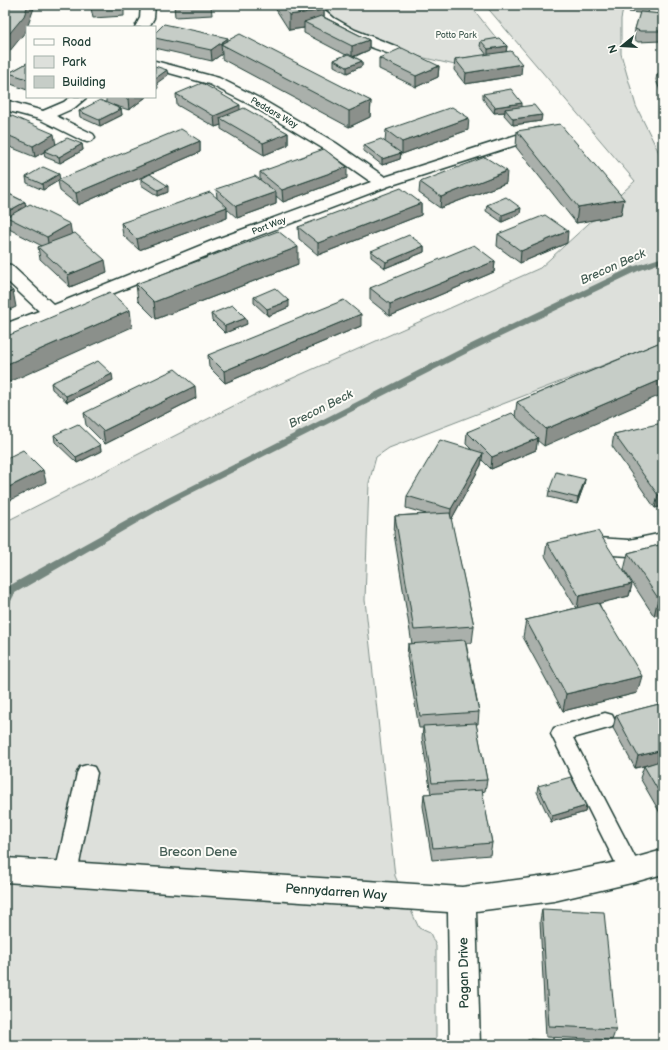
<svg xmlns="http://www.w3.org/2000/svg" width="668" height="1050" font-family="'Balsamiq Sans',sans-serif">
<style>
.green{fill:#dde0db;stroke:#7e8e88}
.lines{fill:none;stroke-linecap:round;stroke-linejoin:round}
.stream{fill:#75877f;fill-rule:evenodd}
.lane-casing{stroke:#1f3d34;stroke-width:3}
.street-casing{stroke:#1f3d34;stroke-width:3}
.lane{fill:#fdfcf7;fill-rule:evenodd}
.street{fill:#fdfcf7;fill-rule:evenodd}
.wall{fill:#aab0ab;stroke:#1f3d34}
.shaded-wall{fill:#8b908b;stroke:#1f3d34}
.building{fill:#c6cdc7;stroke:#1f3d34}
.labels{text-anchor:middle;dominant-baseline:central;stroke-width:4;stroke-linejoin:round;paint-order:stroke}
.far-park-label{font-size:9px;fill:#455e55;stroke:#fdfcf7}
.far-street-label{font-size:9px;fill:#1f3d34;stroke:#fdfcf7}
.water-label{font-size:12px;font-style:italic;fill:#435c53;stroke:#fdfcf7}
.near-park-label{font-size:13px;fill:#455e55;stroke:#fdfcf7}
.near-street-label{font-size:13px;fill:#1f3d34;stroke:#fdfcf7}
</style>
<rect width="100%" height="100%" fill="#fdfcf7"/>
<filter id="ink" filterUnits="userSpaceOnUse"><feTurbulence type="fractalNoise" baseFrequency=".025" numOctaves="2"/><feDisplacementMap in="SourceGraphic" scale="8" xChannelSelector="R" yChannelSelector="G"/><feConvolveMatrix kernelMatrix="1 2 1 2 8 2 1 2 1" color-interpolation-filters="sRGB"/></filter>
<g filter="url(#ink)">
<path class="green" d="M311,5H470L516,63L459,66L395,51L364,40Z
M485,5H624L621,19V54L636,106L663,161V342L389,448L376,457L369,483L365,600L395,876L419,928L430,933L436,946V1045H5V522L257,394L540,268L635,181Z"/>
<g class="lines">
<path class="stream" d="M663,257V262L638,271L471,351L170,504L15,593L9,605L5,606V592L7,587L164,500L465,347L632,267Z"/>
<defs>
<path id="lane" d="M605,713L612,715L615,721L612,727L573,738L642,871L639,878L631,880L623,878L551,734L554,728Z
M87,765L94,767L97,773L77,874L74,881L66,884L58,881L55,874L77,773L80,767Z"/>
<path id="street" d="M141,5H155L154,18L149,27H135L140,18Z
M304,5H319L334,18L355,30L400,48L402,51L400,54L395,55L390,54C360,43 323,32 304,5Z
M155,61L219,78L261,99L336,143L385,177L532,130L538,128L544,130L546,133L544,136L389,186L226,248L5,337V324L39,311L5,279V264L11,265L54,305L214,240L371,182L324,149L251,105L209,84L155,69Z
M70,97H87L74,108L56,116L93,134L95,137L93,140L87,142L81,140L39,119L5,110V100L43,111L64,102Z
M663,533V549L629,556L581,553L573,551L570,545L573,539L581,537L629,540Z
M663,850V874L631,883L554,901L476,911L480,1045H450L448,912L5,882V858L462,887L554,875L631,859Z"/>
</defs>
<use href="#lane" class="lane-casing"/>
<use href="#street" class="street-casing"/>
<use href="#lane" class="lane"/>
<use href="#street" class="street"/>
</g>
<path class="wall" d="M124,5V16L93,18L91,8Z
M174,5H211L212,15L175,17Z
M273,5H320L324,10V17L369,40V50L354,57L362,61V66L347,73L334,66V60L346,55L304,33V28L289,30Z
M631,5H650L648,13L663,14V34L661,41L638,42L634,39L635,29L640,13L629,12Z
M155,33L228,41L371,101L370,117L349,127L222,59V54L212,61L155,48Z
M481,41L507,46L506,52L521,75L465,84L454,70L455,59L487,55L480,46Z
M379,58L439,66L438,77L416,87L379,69Z
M27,63V90L11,84L9,73Z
M657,74H663V93H661L656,80Z
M176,94L240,110L288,133V145L264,155L221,129V125L215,127L177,105Z
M483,94L522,107L541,121L513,125L504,115L505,112L494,113L483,99Z
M106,97H146L129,110L113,105L121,109L122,115L100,126L80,117L79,111L106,102Z
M5,113L56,144H82L83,150L60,163L45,157L44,152L35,157L5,145Z
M386,130H468L402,154L401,153L400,159L382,165L364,151V145L385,142Z
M517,131L624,199L621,215L576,223L516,147Z
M200,141V152L78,205L60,191L58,181L43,190L27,183L26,177L60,179Z
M260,172L347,178L283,202L276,196V204L237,218L227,209V218L139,250L123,235L121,223L217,198L216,189L260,180Z
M141,179L168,192L158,196L141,185Z
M420,182L506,183L440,208L419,193Z
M5,192L25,202V207L72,234L107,272L70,287L40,259L38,247L42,246L9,229L8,224L5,226Z
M421,203V215L318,255L299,239L298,227Z
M487,205L520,214L502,222L486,211Z
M498,234L567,243L520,263L497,246Z
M424,246V252L385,268L371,257V251Z
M495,261L494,272L390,316L370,300V288Z
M298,264L156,319L138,301L136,284Z
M254,297L289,307L268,316L254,303Z
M211,314L247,324L225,333L212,320Z
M361,326L225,383L209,367L208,355Z
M663,341L544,446L537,440L536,450L491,469L482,460L481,465L451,520L474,626L472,643H466L479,712L478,724H476L487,780L485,791L482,792L492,843L490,855L432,860L423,806L424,794H431L422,738L423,728H419L407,656L408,644H412L394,534L395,516L426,514L406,508L407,496L471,449L466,444L467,432L515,416L517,402Z
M113,380L67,402L52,389L51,383Z
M196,398L105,444L86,425L84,413Z
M663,424V506L655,508L612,446L614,434Z
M54,435L100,445L101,451L77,463L55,442Z
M585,479L584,485L577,504L548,497L549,491Z
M547,543L632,584L629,596L599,603L637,693L563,711L523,637L526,620L576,608L545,556Z
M663,544V613L654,616L624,570L628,553Z
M663,703V818L640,778L644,766L635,768L613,728L616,715Z
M538,786L586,806L585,812L551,822L537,792Z
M542,909L616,1029L612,1040L546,1037L540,921Z"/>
<path class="shaded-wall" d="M28,5H35L26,31L5,57V39Z
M324,10V25L304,22V28L289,30V15Z
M228,38V48L221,44L222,54L212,61L211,50Z
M369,40V50L352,57V46Z
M507,46L506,52L488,55V49Z
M362,61V66L347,73V67Z
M522,64L521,75L465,84L466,73Z
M439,66L438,77L416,87V76Z
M167,70L168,75L157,83L158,88L155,90V78Z
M130,97H146L129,110L128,99Z
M371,101L370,117L349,127V111Z
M522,103V109H505V112L494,113L495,107Z
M240,105V116L220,118L221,125L215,127L214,116Z
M121,109L122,115L100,126L99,120Z
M542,115L541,121L513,125V119Z
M469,118L468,130L402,154V142Z
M288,133V145L264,155L263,143Z
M54,134L56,145L44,151V152L35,157L33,146Z
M200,141V152L78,205L76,193Z
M82,144L83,150L60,163L59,157Z
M401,153L400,159L382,165V159Z
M347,167V178L283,202L282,190Z
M507,171L506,183L440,208L441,197Z
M59,174L60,180H58V181L43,190L42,184Z
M168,186V192L158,196V190Z
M276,192V204L237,218L236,206Z
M624,199L621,215L576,223L578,207Z
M25,202L27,214L7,217L8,224L5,226V213Z
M421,203V215L318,255V243Z
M227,207V218L139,250L137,239Z
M521,208L520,214L502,222V215Z
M70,224L72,236L49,249L47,237Z
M568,231L567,243L520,263L521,251Z
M424,246V252L385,268L386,262Z
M298,247V264L156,319L154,302Z
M105,260L107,272L70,287L68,275Z
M495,261L494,272L390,316V304Z
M13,291L16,307L5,312V294Z
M289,301V307L268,316L267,309Z
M130,310L132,327L5,384V365Z
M361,314V326L225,383L224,371Z
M246,318L247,324L225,333V326Z
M112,374L113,380L67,402L66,396Z
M663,379V394L544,446L546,429Z
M195,386L196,398L105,444L103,431Z
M538,438L536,450L491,469L492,457Z
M100,445L101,451L77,463L76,457Z
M483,453L481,465L450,522L451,509Z
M43,470L46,482L5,503V489Z
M585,479L584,485L577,504L578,498Z
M663,494V506L655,508L658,495Z
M632,584L629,596L577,609L579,596Z
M663,597V613L654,616L658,598Z
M642,676L637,693L563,711L566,694Z
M663,750V761L635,768L638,756Z
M586,806L585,812L551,822L552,816Z"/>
<path class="building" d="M5,5H28L24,16L5,39Z
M91,5H123V6L91,8Z
M174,5H199L174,6Z
M282,5H320L324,10L289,15Z
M631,5H649L648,9L630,7Z
M640,12L663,14V31H640L635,29Z
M321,16L369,40L352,46L304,22Z
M164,24L228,38L211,50L155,38V33Z
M240,34L371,101L349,111L221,44Z
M499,38L507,46L488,49L481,41Z
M402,48L439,66L416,76L379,58Z
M511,51L522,64L466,73L455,59Z
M348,54L362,61L347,67L334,60Z
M27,63V79L9,73Z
M155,66L167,70L156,78L157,77H155Z
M657,74H663V87Z
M202,83L240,105L214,116L176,94Z
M511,89L522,103L495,107L483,94Z
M122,97H130L128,99Z
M100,100L121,109L99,120L79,111Z
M534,105L542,115L513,119L505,109Z
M452,107L469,118L402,142L386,130Z
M244,108L288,133L263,143L220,118Z
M5,113L54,134L33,146L5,134Z
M560,124L624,199L578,207L517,131Z
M181,129L200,141L76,193L58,180Z
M67,138L82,144L59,157L44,151Z
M381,139L401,153L382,159L364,145Z
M324,149L347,167L282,190L260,172Z
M485,157L507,171L441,197L420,182Z
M43,167L59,174L42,184L26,177Z
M150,174L168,186L158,190L141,179Z
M255,176L276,192L236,206L216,189Z
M401,188L421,203L318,243L298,227Z
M5,192L25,202L5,213Z
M210,192L227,207L137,239L121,223Z
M506,197L521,208L502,215L487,205Z
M30,204L70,224L47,237L7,217Z
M545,215L568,231L521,251L498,234Z
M278,231L298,247L154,302L136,284Z
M75,233L105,260L68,275L38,247Z
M409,235L424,246L386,262L371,251Z
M474,245L495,261L390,304L370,288Z
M5,285L13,291L5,294Z
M275,288L289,301L267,309L254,297Z
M110,292L130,310L5,365V337Z
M344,300L361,314L224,371L208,355Z
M233,305L246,318L225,326L211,314Z
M663,341V379L546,429L517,402Z
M98,361L112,374L66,396L51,383Z
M175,369L195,386L103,431L84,413Z
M512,413L538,438L492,457L467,432Z
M662,423L663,424V494L658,495L614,434Z
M78,424L100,445L76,457L54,435Z
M440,440L483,453L451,509L407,496Z
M23,450L43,470L5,489V459Z
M556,472L585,479L578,498L549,491Z
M450,513L474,626L414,630L395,516Z
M598,531L632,584L579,596L547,543Z
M663,544V597L658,598L628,553Z
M598,603L642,676L566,694L526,620Z
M465,640L479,712L420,716L408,644Z
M663,703V750L638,756L616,715Z
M476,723L487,780L432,783L423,726Z
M663,760V799L644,766Z
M571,777L586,806L552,816L538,786Z
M482,790L492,843L433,848L424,794Z
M542,909L604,912L616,1029L549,1026Z
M528,1039L595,1042L596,1045H529Z"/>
</g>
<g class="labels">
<g class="far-park-label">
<text x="456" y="35">Potto Park</text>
</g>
<g class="far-street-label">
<text transform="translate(274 113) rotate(30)">Peddars Way</text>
<text transform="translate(269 226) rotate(-21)">Port Way</text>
</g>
<g class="water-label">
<text transform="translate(613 267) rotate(-24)">Brecon Beck</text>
<text transform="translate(321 409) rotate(-27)">Brecon Beck</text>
</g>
<g class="near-park-label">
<text x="198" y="852">Brecon Dene</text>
</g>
<g class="near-street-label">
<text transform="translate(336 892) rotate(4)">Pennydarren Way</text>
<text transform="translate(464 973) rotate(-91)">Pagan Drive</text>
</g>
</g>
<rect width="668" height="1050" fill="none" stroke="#fdfcf7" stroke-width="20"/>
<rect x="10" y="10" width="648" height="1030" fill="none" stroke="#1f3d34" stroke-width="1.5" filter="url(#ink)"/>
<rect x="26" y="26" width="130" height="72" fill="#fdfcf7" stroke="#a4b0a9"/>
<rect x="34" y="39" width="20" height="6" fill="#fdfcf7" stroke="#a4b0a9"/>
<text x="62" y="46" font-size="12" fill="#1f3d34">Road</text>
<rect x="34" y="56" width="20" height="12" fill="#dde0db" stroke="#a4b0a9"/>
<text x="62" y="66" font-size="12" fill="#1f3d34">Park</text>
<rect x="34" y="76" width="20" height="12" fill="#c6cdc7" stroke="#a4b0a9"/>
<text x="62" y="86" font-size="12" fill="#1f3d34">Building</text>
<g transform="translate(622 46) rotate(252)" stroke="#fdfcf7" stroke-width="3" paint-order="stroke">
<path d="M0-3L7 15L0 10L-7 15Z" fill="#1f3d34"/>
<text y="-6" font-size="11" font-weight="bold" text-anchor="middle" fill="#1f3d34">N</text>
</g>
</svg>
